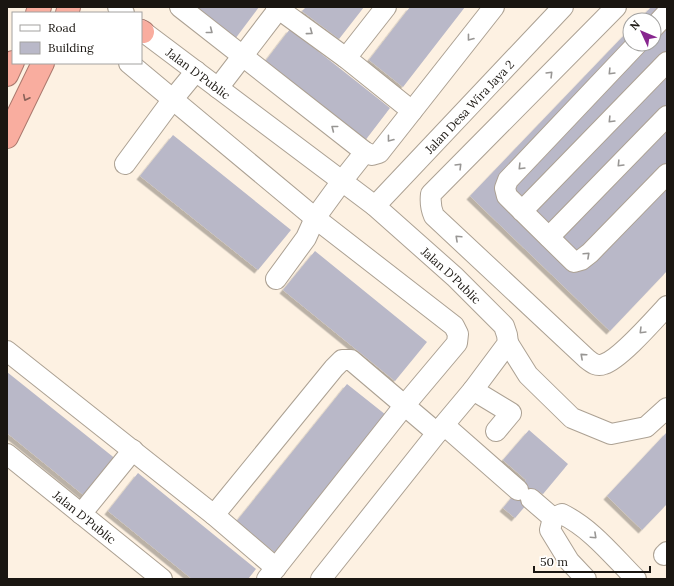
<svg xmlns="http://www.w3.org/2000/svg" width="674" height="586" font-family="Lora,serif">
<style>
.building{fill:#b9b8c8;filter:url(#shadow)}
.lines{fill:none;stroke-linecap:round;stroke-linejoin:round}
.minor-casing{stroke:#aca193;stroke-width:22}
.highway-casing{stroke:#ab786d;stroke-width:24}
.minor{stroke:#fff;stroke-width:20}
.highway{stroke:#f9ad9f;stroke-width:22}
.oneway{stroke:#989694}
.oneway2{stroke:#8a6258}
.labels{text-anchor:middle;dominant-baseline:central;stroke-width:3.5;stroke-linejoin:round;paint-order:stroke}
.street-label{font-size:12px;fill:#1a1611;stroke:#fff}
</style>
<defs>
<filter id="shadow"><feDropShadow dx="-3.5" dy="3.5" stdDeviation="0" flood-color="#0004"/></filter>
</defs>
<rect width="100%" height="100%" fill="#fdf1e2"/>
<path class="building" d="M197,7H259L235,39Z
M306,7H364L339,39L302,11Z
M410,7H465L403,87L369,60Z
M651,7H667V271L610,331L470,196L630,29V44H654V20H639Z
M290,29L390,108L364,142L264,63Z
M173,135L291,230L258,270L140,176Z
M315,251L427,342L395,381L283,290Z
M7,372L117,460L87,498L7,433Z
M347,384L386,415L276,553L236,522Z
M529,430L568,464L543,494L538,491L515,518L503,508L526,480L503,460Z
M667,432V504L642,530L607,496Z
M138,473L256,569L248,579H192L108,511Z"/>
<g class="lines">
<defs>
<g id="minor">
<path d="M118,7L124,13"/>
<path d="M180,7L365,152L372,155L379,153L494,7"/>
<path d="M276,7L346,58L412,111"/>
<path d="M616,7L431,194C430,202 431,209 434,216L587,359C592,363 597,367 604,364C620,359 654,320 667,306"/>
<path d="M654,27L667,13"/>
<path id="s1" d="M141,30L375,206L455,277L504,326L507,335L508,343L473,390L437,433L321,579"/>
<path d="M637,44L508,180L505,188L507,196L574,262L581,260L590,253L667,174"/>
<path d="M346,58L386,7"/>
<path d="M129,63L315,218L454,326L458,334L457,343L404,406L267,579"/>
<path d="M218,88L280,7"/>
<path d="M125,164L173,99L196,71"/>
<path id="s2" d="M375,206L563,7"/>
<path d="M522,211L667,62"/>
<path d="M549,237L667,116"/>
<path d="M276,279L306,238L315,218L342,181L365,152"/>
<path d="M508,343L528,375L572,418L611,434L646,427L667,408"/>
<path d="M7,351L214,515L334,368L342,360H351L437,433"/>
<path d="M473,390L511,413L496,431"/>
<path d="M444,425L518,490"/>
<path id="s3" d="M7,454L162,579"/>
<path d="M531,499L553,518"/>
<path d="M81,514L133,450"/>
<path d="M214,515L276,568"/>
<path d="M664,555L667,552"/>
<path d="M586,579L569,561L550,530L553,518L562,514C592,529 612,555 636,579"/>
</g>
<path id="highway" d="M37,13L40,7
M67,13L69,7
M141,31L143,32
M7,75L13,62
M7,137L43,63"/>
</defs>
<use href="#minor" class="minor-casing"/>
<use href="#highway" class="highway-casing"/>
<use href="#minor" class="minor"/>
<use href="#highway" class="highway"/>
</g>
<defs><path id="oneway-chevron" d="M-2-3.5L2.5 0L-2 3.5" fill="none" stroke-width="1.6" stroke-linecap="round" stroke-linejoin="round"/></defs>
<g class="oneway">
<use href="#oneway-chevron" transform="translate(210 31) rotate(38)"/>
<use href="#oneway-chevron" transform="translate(310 32) rotate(36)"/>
<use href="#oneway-chevron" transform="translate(470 38) rotate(128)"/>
<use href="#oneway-chevron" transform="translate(611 72) rotate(134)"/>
<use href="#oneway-chevron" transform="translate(550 74) rotate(-45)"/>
<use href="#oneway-chevron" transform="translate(611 120) rotate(134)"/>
<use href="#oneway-chevron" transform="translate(334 128) rotate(-142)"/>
<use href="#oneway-chevron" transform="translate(390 139) rotate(128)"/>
<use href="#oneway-chevron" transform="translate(620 164) rotate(134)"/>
<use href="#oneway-chevron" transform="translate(459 166) rotate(-45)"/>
<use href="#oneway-chevron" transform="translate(521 167) rotate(134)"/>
<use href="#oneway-chevron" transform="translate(458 238) rotate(-137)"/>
<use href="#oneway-chevron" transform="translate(587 255) rotate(-43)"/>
<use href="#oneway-chevron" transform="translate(642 331) rotate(135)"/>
<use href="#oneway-chevron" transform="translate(583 356) rotate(-138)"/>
<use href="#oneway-chevron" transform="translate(594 536) rotate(43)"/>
</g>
<use class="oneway2" href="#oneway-chevron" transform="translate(26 98) rotate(116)"/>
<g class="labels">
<g class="street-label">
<text stroke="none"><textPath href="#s1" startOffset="72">Jalan D'Public</textPath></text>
<text stroke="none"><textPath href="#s2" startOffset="137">Jalan Desa Wira Jaya 2</textPath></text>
<text stroke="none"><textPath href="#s1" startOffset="396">Jalan D'Public</textPath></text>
<text stroke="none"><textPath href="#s3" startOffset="100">Jalan D'Public</textPath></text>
</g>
</g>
<rect width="674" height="586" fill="none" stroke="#1a1611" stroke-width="16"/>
<rect x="12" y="12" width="130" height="52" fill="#ffffff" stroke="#a3a2a0"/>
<rect x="20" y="25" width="20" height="6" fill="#ffffff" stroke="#a3a2a0"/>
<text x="48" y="32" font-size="12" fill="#1a1611">Road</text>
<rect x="20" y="42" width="20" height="12" fill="#b9b8c8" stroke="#a3a2a0"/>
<text x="48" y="52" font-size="12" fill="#1a1611">Building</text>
<g transform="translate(642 32) rotate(314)"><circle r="19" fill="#ffffff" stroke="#a3a2a0"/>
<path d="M0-3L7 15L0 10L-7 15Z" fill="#88268f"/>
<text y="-6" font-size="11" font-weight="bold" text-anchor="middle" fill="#1a1611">N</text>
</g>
<path d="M534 566v6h116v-6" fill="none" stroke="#1a1611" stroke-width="2"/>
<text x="540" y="566" font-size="12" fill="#1a1611" stroke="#ffffff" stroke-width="3" paint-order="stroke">50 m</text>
</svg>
